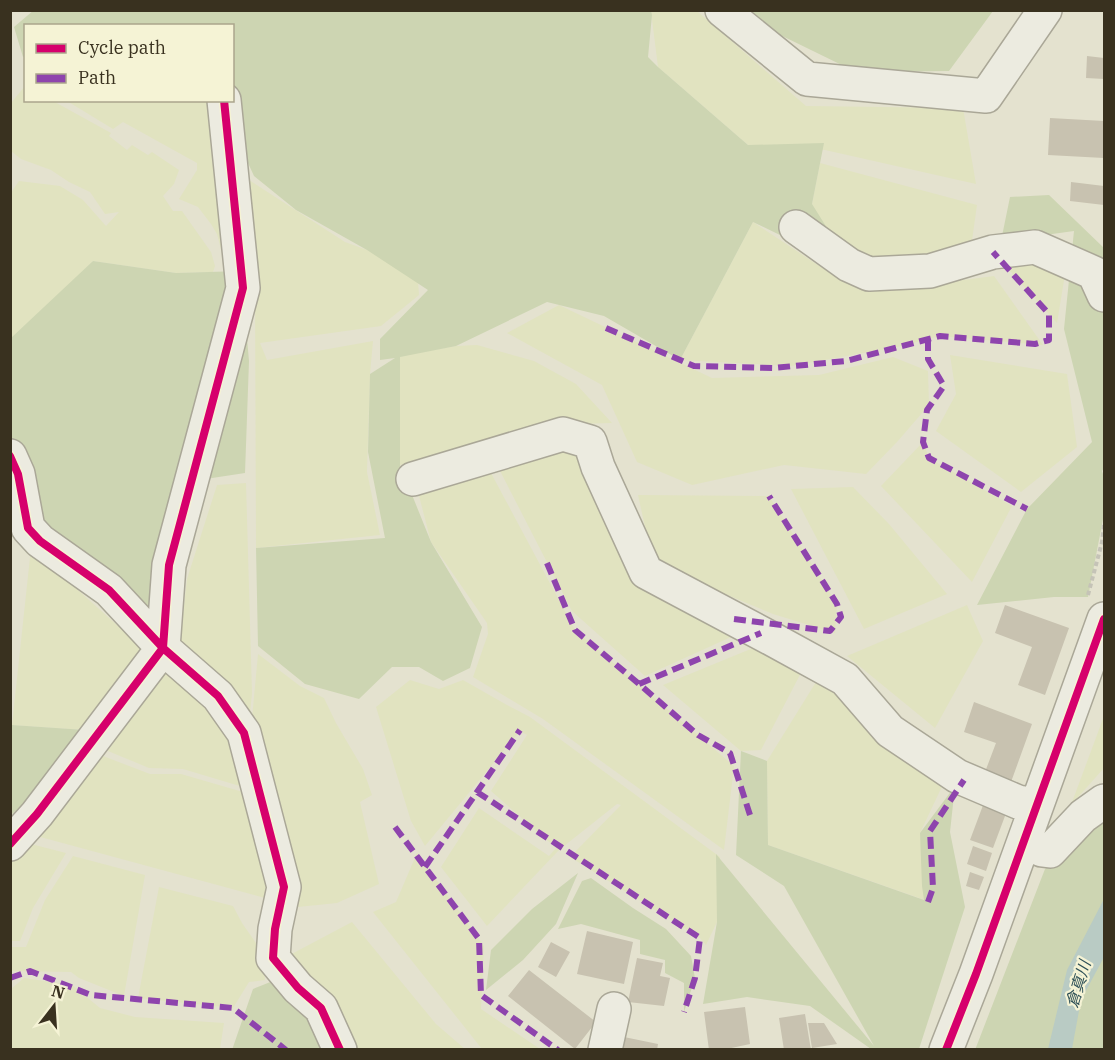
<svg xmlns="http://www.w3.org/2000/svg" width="1115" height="1060" font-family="'IBM Plex Serif','Noto Sans JP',serif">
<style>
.farmland{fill:#e1e3c0}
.green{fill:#cdd5b2}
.water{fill:#b9cbc4}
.building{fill:#c8c2b0}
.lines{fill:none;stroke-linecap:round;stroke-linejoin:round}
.minor-casing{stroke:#aaa797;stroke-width:36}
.path{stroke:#c5c3b7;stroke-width:4;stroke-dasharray:4.5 3;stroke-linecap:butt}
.minor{stroke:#ecebe0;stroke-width:33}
.quiet{stroke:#8e44ad;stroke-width:6;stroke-dasharray:12 6;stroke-linecap:butt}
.cycleway-casing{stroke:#f5f3d5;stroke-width:11}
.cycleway{stroke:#d6006c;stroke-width:8}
.labels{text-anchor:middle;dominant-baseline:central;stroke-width:4.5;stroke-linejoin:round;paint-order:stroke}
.water-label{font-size:16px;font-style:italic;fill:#2f5158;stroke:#f5f3d5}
</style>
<rect width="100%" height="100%" fill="#e4e2cf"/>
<path class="farmland" d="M651,11H697L806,106L963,108L976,184L825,150L748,145L658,67Z
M25,86L26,100L53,101L111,133L109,136L127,150L132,145L148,155L152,152L179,170L174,184L163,196L173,211H182L211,252L215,266L213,272L176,273L93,261L11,344L10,194L19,181L60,186L83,200L106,226L119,212L105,214L90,192L69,182L51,170L21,159L11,151V103Z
M67,101H224V261L217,234L211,224L198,207L179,199L197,170V163L123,122L113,129Z
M820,163L977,205L969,262L854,271L811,216L812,204Z
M249,180L345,242L417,268L419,295L381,326L260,343L267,360L373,341L370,374L367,472L380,535L256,548L255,288Z
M753,222L833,275L887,290L994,276L1043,345L940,336L897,347L791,366L680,360Z
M1070,244L1057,323L993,252Z
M559,305L712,378L819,375L893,357L928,371L929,405L897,442L866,474L784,465L692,485L637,462L602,385L507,333Z
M477,345L534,361L576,384L612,423L548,425L473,455L400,465L393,453L399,356L456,346Z
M950,355L1067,374L1077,447L1021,492L936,431L956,394Z
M923,442L929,458L1012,506L972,582L881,486Z
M589,448L646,572L742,632L645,676L572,611L498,467L518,452Z
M474,468L491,473L575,630L734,766L724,850L543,719L473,677L488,634L487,623L431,542L417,488Z
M246,483L252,693L243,787L183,769L149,768L108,751L180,640L187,579L217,485Z
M853,487L889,524L947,594L864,629L791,489Z
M638,495L769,496L837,604L835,633L773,614L689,579L651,554Z
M31,548L147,652L85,730L12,725Z
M967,605L983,641L935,728L847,656Z
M765,643L804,667L761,750L741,751L663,685Z
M258,654L300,686L324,698L336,723L363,769L372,795L360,802L379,884L337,903L298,907L33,835L103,756L150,774H181L260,797L250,740Z
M821,674L946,778L920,833L925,900L768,845L767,761Z
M410,680L439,689L463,680L507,705L530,717L720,857L717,922L706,945L700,938L570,857L621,805L617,804L559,850L487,926L441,867L479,808L549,856L556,848L491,791L527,735L520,731L425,846L411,821L376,707Z
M1104,716V768L1071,805Z
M27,843L66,853L33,908L20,941H11L10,855Z
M417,853L484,946L481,1009L540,1049H482L373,912L396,902Z
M73,856L145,875L124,996L79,978L71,972L11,971V947H26L45,900Z
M159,887L233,906L242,923L263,953L265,980L249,982L233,1008L138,998Z
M352,922L436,1024L465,1049H340L284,958Z
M24,978L72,985L100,1008L135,1017L224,1023L220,1049H11V989Z"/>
<path class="green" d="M34,10L651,11L652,15L648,57L658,67L748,145L824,143L812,204L854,271L753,222L680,360L604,316L547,302L456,346L400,357V465L431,542L482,627L470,668L443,681L419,667H392L359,699L305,684L258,646L256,548L385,538L368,452L370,374L395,358L380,360V339L428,290L367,250L296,210L254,176L238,141L232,90V26H26L25,56L23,57L14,27Z
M745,11H993L949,71L856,72L768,29Z
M1049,195L1104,248V468L1102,471L1104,477V514L1088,597H1054L977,605L1027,509L1092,442L1064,329L1074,231L1001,241L1010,197Z
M93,261L176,273L241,271L249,361L245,473L199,480L164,641L40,541L11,446V338Z
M12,725L85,730L35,794L11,815L10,726Z
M741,751L767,761L768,845L924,900L922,886L920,833L955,786L950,832L965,907L919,1049H871L810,1006L747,997L703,1004L717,922L716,854L874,1046L784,886L736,855Z
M1104,817V1049L975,1050L1045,869Z
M578,873L556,924L523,960L486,990L491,950L532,909Z
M591,878L633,908L666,929L691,956L695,978L684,1012V983L665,973V960L640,954V940L581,924L558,929L582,881Z
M288,975L333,1050H232L253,989Z"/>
<path class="water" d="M1104,899V957L1081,1000L1072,1049H1048L1067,970Z"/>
<path class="building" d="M1087,56L1104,58V79L1086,78Z
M1050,118L1104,121V158L1048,155Z
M1071,182L1104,186V205L1070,201Z
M1005,605L1069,628L1045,695L1018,685L1032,647L995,633Z
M974,702L1032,724L1011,782L985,772L996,743L964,732Z
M985,800L1008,808L993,848L970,840Z
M973,846L992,853L986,871L967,864Z
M970,872L984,877L979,890L966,886Z
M587,931L633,942L624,984L577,974Z
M551,942L570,952L556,977L538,967Z
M637,958L663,963L660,976L670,978L664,1006L628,1002Z
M529,970L596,1022L575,1049L508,996Z
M745,1007L750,1044L722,1050H709L704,1012Z
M805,1014L811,1050H784L779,1018Z
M808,1023H824L837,1044L812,1048Z
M624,1037L658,1044L657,1050H621Z"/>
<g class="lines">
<defs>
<path id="minor" d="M722,10L807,79L986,96L1045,10
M796,227L849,265L869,274L930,271L993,252L1035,247L1094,273L1104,295
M10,456L18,474L28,528L40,541L109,590L163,648L218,696L244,733L284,887L275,929L273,958L298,988L321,1008L340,1050
M413,479L563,434L590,442L598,467L646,572L772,639L845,679L890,731L957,776L1018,802L1037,805
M1024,842L1042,850L1050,851L1083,816L1104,801
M10,844L37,814L163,648L169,565L243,288L224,100
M605,1050L614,1009
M946,1050L976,974L1104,619"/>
</defs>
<use href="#minor" class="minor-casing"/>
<path class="path" d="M1088,595L1102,542L1104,524"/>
<use href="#minor" class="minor"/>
<path class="quiet" d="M606,328L694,366L773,368L846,361L940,336L1035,344L1049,340V314L993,252
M928,339V359L944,386L927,410L923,442L929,458L1027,509
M547,563L575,630L639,684
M734,619L830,631L841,617L837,604L769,496
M477,792L700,938L695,978L684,1012
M750,815L730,753L698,735L639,684L761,633
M395,827L479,939L481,995L558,1050
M425,867L520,730
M928,902L933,888L930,831L964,780
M10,978L30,971L91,995L233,1008L286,1050"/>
<defs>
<path id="cycleway" d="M10,456L18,474L28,528L40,541L109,590L163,648L218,696L244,733L284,887L275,929L273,958L298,988L321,1008L340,1050
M10,844L37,814L163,648L169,565L243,288L224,100
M946,1050L976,974L1104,619"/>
</defs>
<use href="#cycleway" class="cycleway-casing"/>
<use href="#cycleway" class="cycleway"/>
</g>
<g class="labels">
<g class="water-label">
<text transform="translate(1078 984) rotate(-73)">倉真川</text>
</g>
</g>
<rect width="1115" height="1060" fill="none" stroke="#39311f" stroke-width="24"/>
<rect x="24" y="24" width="210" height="78" fill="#f5f3d5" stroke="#aaa58c" stroke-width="1.5"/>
<rect x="36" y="44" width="30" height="9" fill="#d6006c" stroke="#aaa58c" stroke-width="1.5"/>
<text x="78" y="54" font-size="18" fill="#39311f">Cycle path</text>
<rect x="36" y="74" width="30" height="9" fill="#8e44ad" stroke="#aaa58c" stroke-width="1.5"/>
<text x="78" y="84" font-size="18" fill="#39311f">Path</text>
<g transform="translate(54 1006) rotate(17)" stroke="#f5f3d5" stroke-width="4.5" paint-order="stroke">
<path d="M0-4.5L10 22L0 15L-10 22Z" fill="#39311f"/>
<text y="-9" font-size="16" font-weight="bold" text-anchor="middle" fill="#39311f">N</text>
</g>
</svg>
